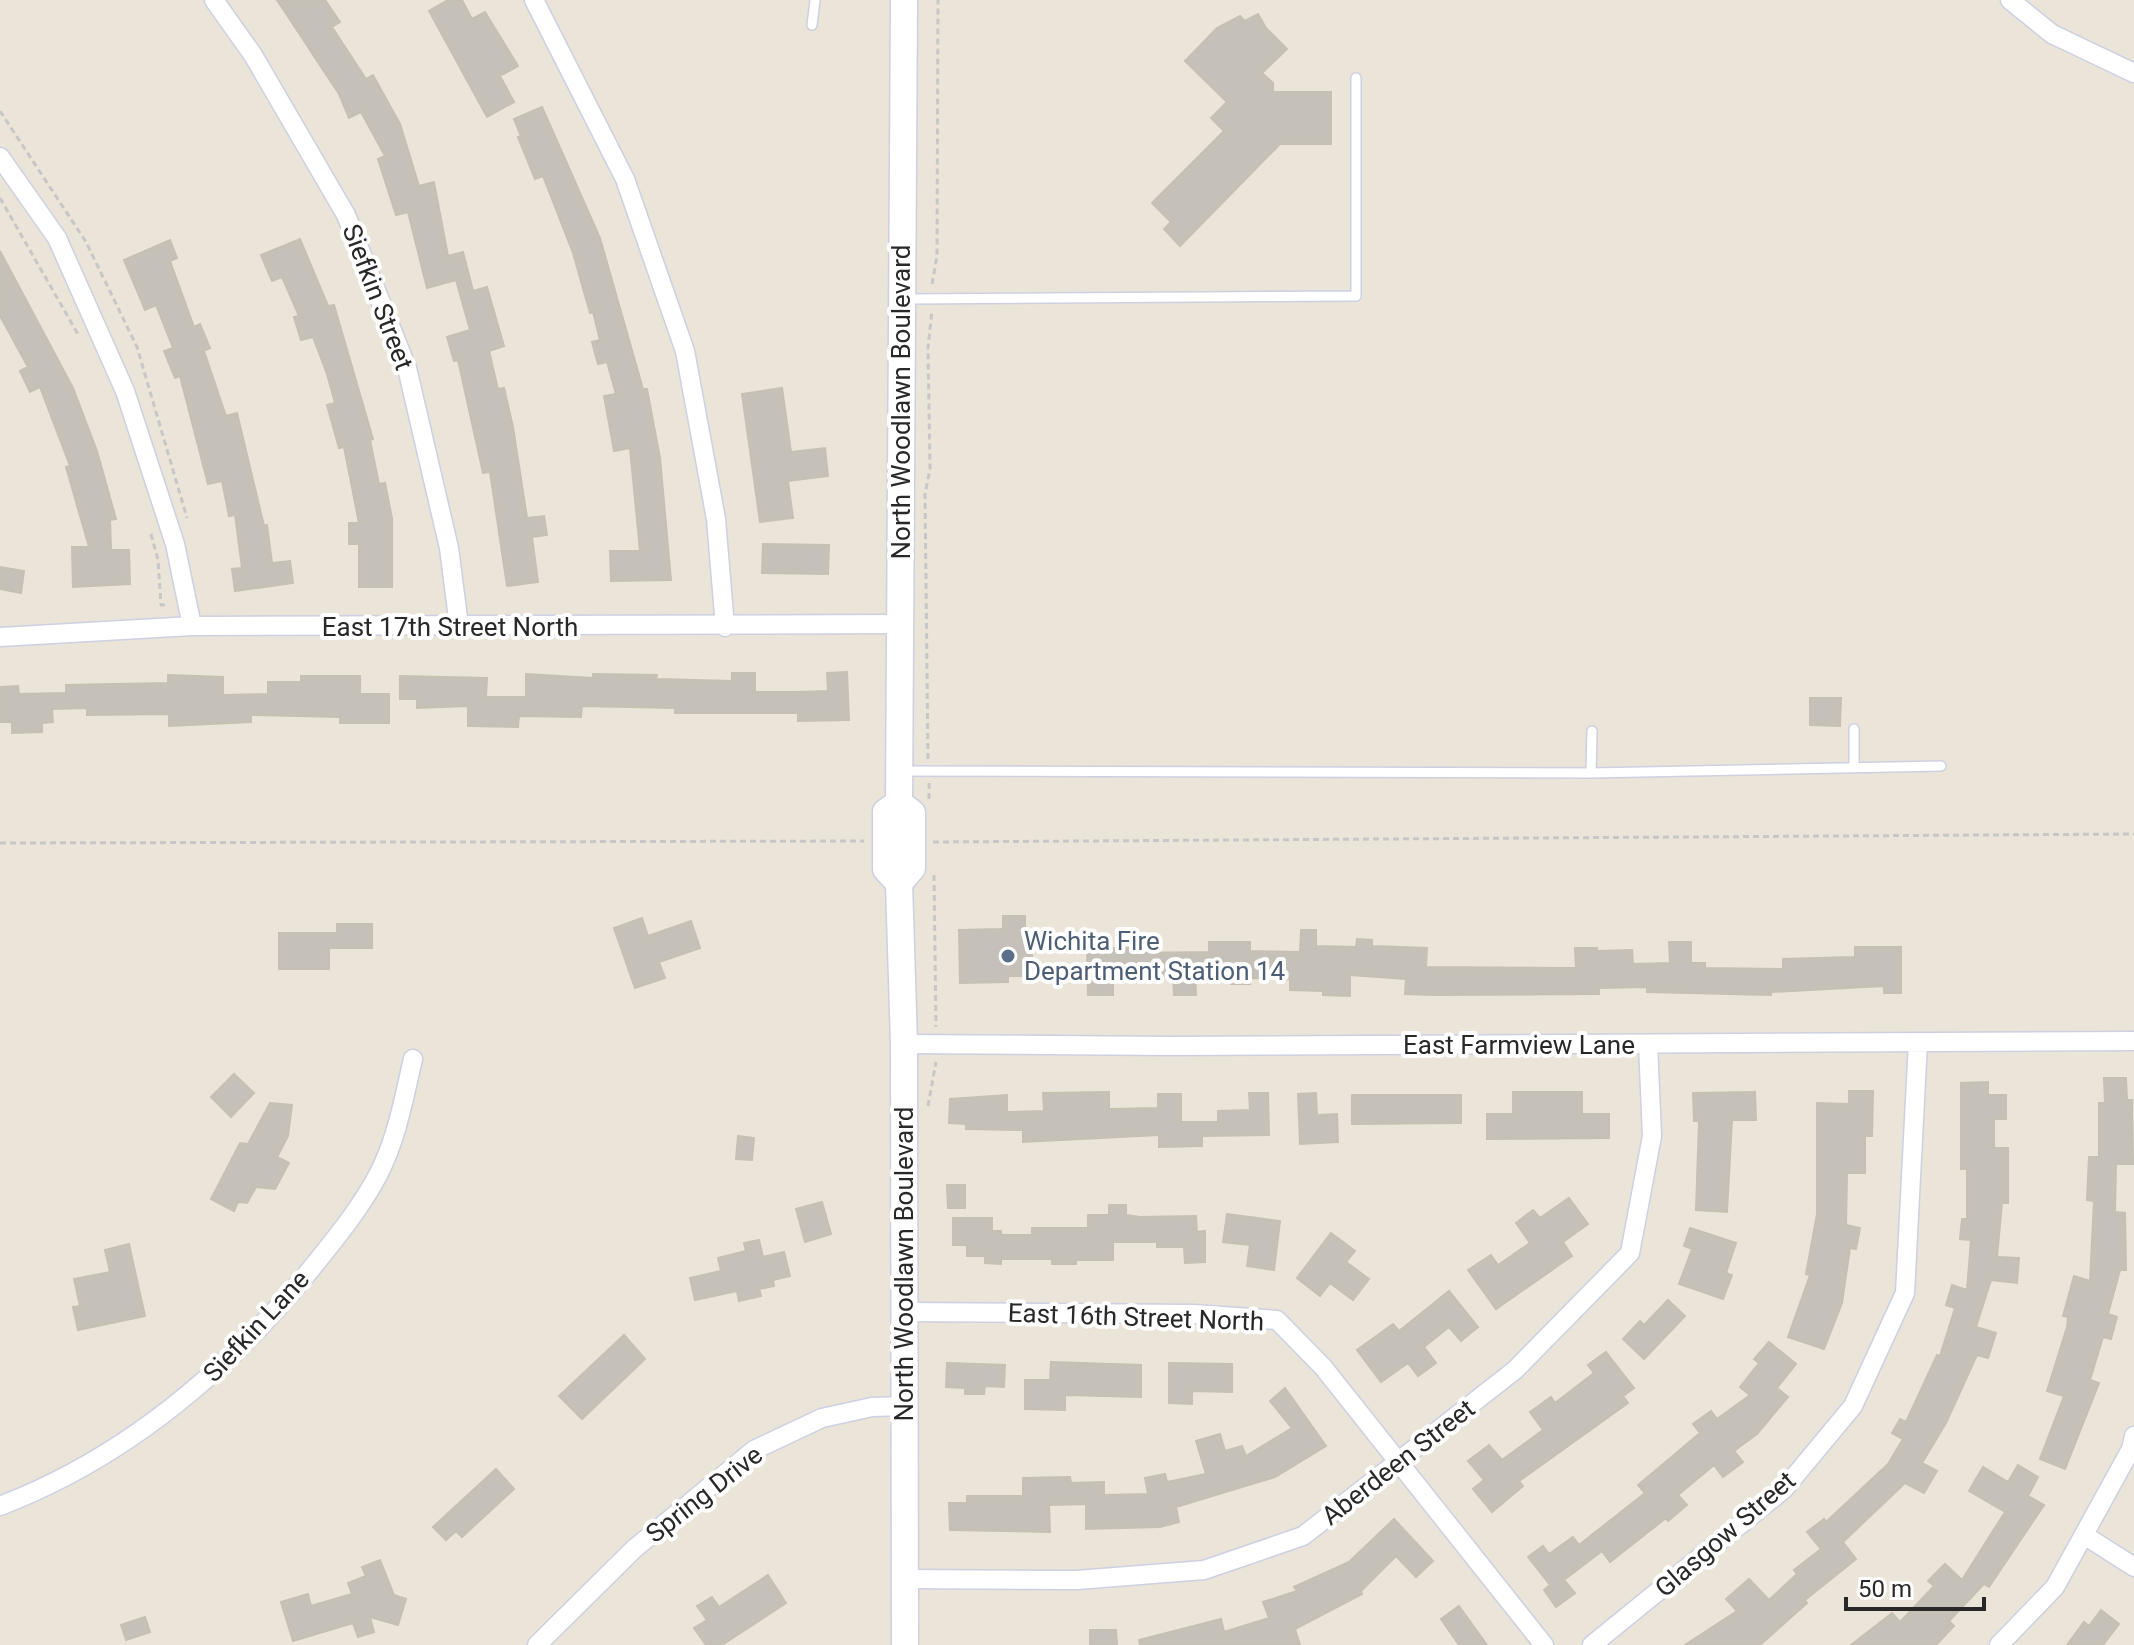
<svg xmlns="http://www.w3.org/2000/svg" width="2134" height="1645" font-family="Roboto,sans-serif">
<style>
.building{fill:#c6c1b8;stroke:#c6c0b2;stroke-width:2}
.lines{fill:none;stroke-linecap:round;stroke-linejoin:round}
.service-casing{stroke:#cdd0e2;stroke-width:12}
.minor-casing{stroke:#cdd0e2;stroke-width:21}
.secondary-casing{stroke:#cdd0e2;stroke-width:29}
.path{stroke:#c7c7c7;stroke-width:3;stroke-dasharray:6 4;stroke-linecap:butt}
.service{stroke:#fff;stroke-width:9}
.minor{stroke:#fff;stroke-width:18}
.secondary{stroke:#fff;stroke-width:26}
.service-dot{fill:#5c6f8a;stroke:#fff;stroke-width:3}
.labels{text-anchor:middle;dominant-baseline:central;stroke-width:8;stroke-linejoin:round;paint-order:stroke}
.street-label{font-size:26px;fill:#282828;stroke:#fff}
.service-label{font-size:26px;fill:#4e5e75;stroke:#fff;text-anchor:start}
</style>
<rect width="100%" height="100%" fill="#ebe4d8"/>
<path class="building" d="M277,0H325L340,22L332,27L366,79L373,75L400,124L419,186L434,182L448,256L463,252L473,291L487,287L504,346L489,351L498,389L504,388L513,427L527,518L544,516L547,535L532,537L538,582L507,586L490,472L483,473L458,360L454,361L447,337L470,330L456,280L427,288L408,212L396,215L378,159L385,156L361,112L349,118L339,94Z
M448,0H462L472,19L485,12L518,66L500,76L514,102L487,117L429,11Z
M1258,14L1266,28L1287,49L1262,73L1273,83V92H1331V144H1280L1180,246L1164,229L1171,222L1152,203L1224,131L1211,118L1227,102L1185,61L1217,28L1240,16L1245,21Z
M542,107L600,238L643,389H647L660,458L671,580L611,581L610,551H640L630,448L614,451L604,396L616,394L607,362L598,364L592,342L600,340L593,312L590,313L573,253L543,176L535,179L518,137L521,136L514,119Z
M300,239L328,306L334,305L373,439L370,440L379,484L385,483L392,518V587H359V544H349V523H359L344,447L339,448L327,405L335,403L327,374L313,337L301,340L294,317L299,316L282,277L272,281L261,255Z
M170,240L177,258L170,261L194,327L200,324L210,348L204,351L226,416L237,413L264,526L267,525L272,563L290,561L293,583L235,591L232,569L242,568L235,515L229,516L222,481L208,484L180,376L175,378L164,351L173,348L156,305L145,310L124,260Z
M0,251L73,388L97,451L116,519L110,520L111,550H129L130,584L73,587L72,547H89L66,467L70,466L40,387L30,392L20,371L28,367L0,316Z
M782,388L791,452L825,448L828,476L788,481L793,518L760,522L742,394Z
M763,544L829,545L828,574L762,573Z
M0,567L24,571L21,593L0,589Z
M847,672L849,720L798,721V713H675V708L582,706L581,717L519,716L518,727L468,726V706L417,708V699H400V676L487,678L486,697H526V674L593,678V674L657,675L656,679L732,681V673H755V692H797L828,691L827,673Z
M168,675L223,677V695L268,694V682H301V676H360V694H389V723H340V717L251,715V722L169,726V714L87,715V708L52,709L53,722L42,723V732L12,733V722H0V687L18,686L19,694L66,693V685L168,683Z
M1810,698H1841L1840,726L1810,725Z
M1003,916H1025V935H1032V964L1025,965V976H1008V982L960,983L959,930L1003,929Z
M642,918L648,936L691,921L700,948L659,962L665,978L635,988L614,928Z
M337,924H372V948H329V969H279V933H337Z
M1301,930H1316V946L1356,947L1357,939L1372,940V946L1427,948L1426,967L1576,968L1575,948H1597V951L1632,950L1633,964L1670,963L1669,942H1691V963H1705V968L1783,969V959L1855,957V947H1901V993H1884V986L1771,992V995L1647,992V987L1599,988V994L1435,995L1405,994L1406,979L1350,975V996L1323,995V991L1290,990V979L1250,978V984H1231V968H1195L1196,995H1174L1173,977L1152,975L1113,976V995H1088L1087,948H1135V953L1209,952V942H1250V951L1300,952Z
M234,1074L254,1093L231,1117L211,1097Z
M2104,1078H2126L2127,1100H2132L2133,1164H2116L2115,1212L2125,1213L2126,1270H2120L2108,1314L2117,1317L2111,1339L2103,1337L2090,1380L2099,1383L2065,1469L2040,1459L2064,1396L2047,1391L2067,1327L2068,1317L2063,1316L2074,1276L2090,1281L2094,1201L2087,1200L2089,1157H2099V1103H2105Z
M1988,1082V1095H2006V1119H1994V1148H2008V1203H2002L1997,1257L2019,1258L2017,1283L1991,1280L1976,1327L1996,1333L1988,1358L1977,1355L1946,1423L1922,1463L1937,1471L1924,1493L1905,1483L1843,1542L1856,1559L1805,1600L1807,1603L1760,1645H1685L1737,1611L1726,1599L1749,1579L1769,1600L1797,1574L1794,1570L1821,1549L1807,1532L1824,1519L1826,1522L1888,1464L1903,1439L1892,1433L1900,1419L1906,1422L1937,1355L1940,1356L1955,1308L1946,1305L1952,1285L1967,1290L1971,1240L1960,1239L1962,1219H1967V1169H1961V1083Z
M1849,1091H1873L1872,1136H1865V1173H1847L1846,1225L1860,1228L1856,1249L1850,1248L1842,1303L1824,1349L1788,1337L1810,1275L1806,1274L1817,1214V1103L1849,1104Z
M1109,1092V1109L1158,1108V1094H1181V1122H1218V1111L1250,1110L1249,1093H1268L1269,1135L1202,1136V1146L1159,1147V1135L1023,1142V1130L966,1129V1124L949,1123L950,1099L1007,1095V1112L1044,1111L1043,1093Z
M1513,1092H1582V1114H1609V1138L1487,1139V1114H1513Z
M1755,1092L1756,1120H1732L1727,1212L1696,1210L1699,1121H1694L1693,1093Z
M1316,1093L1317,1115L1337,1114L1338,1142L1300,1144L1298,1094Z
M1352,1095H1461V1123L1352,1124Z
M270,1103L292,1105L288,1136L277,1157L289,1163L275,1189L256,1187L247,1203L238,1202L234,1211L211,1199L240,1143L248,1144Z
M738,1136L754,1138L752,1160L736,1159Z
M947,1185H965V1208H948Z
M1569,1198L1588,1224L1563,1242L1572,1256L1496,1309L1468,1270L1491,1255L1498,1265L1530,1243L1516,1223L1533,1210L1540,1218Z
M822,1202L831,1234L805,1242L796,1209Z
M1109,1205H1126V1215L1140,1217L1196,1216L1197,1232L1205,1231V1262L1185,1263L1184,1247H1157V1242H1113V1260H1076V1264H1052V1259H1001V1264L985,1263V1256H967V1245H953V1218H992V1231H1001V1235H1032V1228H1088V1215H1109Z
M1227,1214L1280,1221L1274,1270L1247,1266L1250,1245L1223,1242Z
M1690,1228L1736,1243L1726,1273L1732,1275L1723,1299L1679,1284L1692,1249L1684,1246Z
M1331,1233L1355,1251L1346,1262L1369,1279L1353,1300L1330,1283L1320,1296L1297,1278Z
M759,1240L763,1257L784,1252L790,1276L773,1280L774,1286L759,1289L761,1296L739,1301L737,1291L695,1300L690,1278L721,1271L718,1258L746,1251L744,1243Z
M129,1244L145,1316L78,1330L73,1307L80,1306L74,1279L110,1272L105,1250Z
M1449,1291L1478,1327L1461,1341L1449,1327L1424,1347L1436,1363L1418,1376L1408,1363L1381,1382L1357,1350L1393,1324L1399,1331Z
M1668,1300L1685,1316L1644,1359L1623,1339L1640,1321L1644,1325Z
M624,1335L645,1359L582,1419L559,1396Z
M1769,1342L1796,1364L1777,1388L1788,1397L1757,1434L1734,1451L1743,1462L1723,1477L1714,1465L1678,1495L1687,1505L1668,1521L1666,1518L1610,1562L1602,1551L1564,1580L1575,1593L1556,1607L1544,1590L1550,1585L1528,1557L1543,1546L1549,1554L1573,1537L1579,1545L1645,1493L1638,1485L1700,1433L1693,1424L1711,1411L1717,1419L1750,1395L1740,1387L1759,1363L1754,1359Z
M1606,1352L1634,1388L1623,1396L1628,1403L1519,1481L1523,1486L1492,1512L1473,1489L1484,1480L1468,1461L1489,1445L1502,1460L1543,1430L1530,1412L1551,1397L1555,1403L1594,1373L1588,1365Z
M1051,1362L1141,1365V1397L1065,1395V1410L1025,1409V1380H1050Z
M947,1363L1005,1365L1004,1387L985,1386L984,1394H965V1388L946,1387Z
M1169,1363L1232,1364V1392L1192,1391V1404L1169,1403Z
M1285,1388L1326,1446L1275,1477L1176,1507L1179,1522L1160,1527L1086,1529V1504L1049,1505L1050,1532L950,1530L949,1503H967V1496H1023V1478L1070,1477L1071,1483L1104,1482V1495L1148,1494L1145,1478L1165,1474L1167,1482L1206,1474L1196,1441L1220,1434L1225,1451L1242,1446L1246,1456L1292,1428L1270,1401Z
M2018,1465L2038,1477L2028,1496L2044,1505L1989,1587L1984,1584L1949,1621L1954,1626L1936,1645H1851L1892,1613L1900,1622L1934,1586L1928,1581L1945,1564L1962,1580L2005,1512L1969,1491L1983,1467L2008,1482Z
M496,1469L514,1489L462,1537L456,1531L446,1540L433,1527Z
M1394,1519L1433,1561L1416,1577L1396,1556L1361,1591L1362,1594L1295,1629L1300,1645H1140L1139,1640L1221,1619L1224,1632L1269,1618L1263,1602L1297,1591L1294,1587L1349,1562Z
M380,1560L394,1595L406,1599L398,1625L370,1617L374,1632L358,1637L353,1623L293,1641L281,1602L308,1594L311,1606L352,1594L348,1583L366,1576L362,1567Z
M768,1575L786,1603L722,1645H706L694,1628L707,1620L697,1606L712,1597L719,1607Z
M1459,1606L1487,1645H1459L1441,1619Z
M2101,1610L2119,1624L2103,1645H2067L2084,1622L2089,1626Z
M145,1617L150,1632L126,1640L121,1625Z
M1090,1630H1116L1117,1645H1090Z"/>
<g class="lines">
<defs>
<path id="service" d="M812,25L815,0
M905,299L1356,296V78
M1854,729V767
M901,771L1591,773L1941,766
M1591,773L1592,731"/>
<path id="minor" d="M214,0L253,55L346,215L407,368L449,548L459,626
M534,0L625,179L685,351L716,519L725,627
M2010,0L2052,34L2134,73
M0,157L57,238L125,391L175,544L192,626
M0,637L192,626L899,624
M904,1044L1170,1046L2134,1041
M904,1312L1194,1314L1277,1320L1323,1367L1544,1645
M0,1506C125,1458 227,1372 311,1269C335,1239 360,1209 378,1175C397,1139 404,1097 413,1059
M2084,1535L2134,1567
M904,1579L1077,1580L1204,1570L1303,1536L1515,1370L1630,1253L1652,1136L1648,1044
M537,1645L634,1549L754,1450L822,1418L872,1407L904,1406
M1592,1645L1784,1489L1853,1406L1905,1293L1918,1042
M1999,1645L2055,1587L2131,1449L2134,1436"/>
<path id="secondary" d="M899,803L886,812V869L899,883L904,1044L905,1645
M899,803L904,0
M899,803L912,813V868L899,883"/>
</defs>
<use href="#service" class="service-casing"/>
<use href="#minor" class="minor-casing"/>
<use href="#secondary" class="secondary-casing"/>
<path class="path" d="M0,111L86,242L137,347L187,518
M0,198L79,336
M932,284L937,256L938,0
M151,534L158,560L161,605H169
M928,759L925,494L930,469L928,347L932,311
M929,783V799
M933,842L2134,834
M0,843L864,841
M934,875L936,1027
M928,1106L936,1062"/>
<use href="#service" class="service"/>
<use href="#minor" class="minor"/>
<use href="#secondary" class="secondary"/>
</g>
<circle class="service-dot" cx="1008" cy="956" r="8"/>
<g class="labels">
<g class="street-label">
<text transform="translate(378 297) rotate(69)">Siefkin Street</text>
<text transform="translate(901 402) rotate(-90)">North Woodlawn Boulevard</text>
<text x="450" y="627">East 17th Street North</text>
<text x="1519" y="1045">East Farmview Lane</text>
<text transform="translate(904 1264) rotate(-90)">North Woodlawn Boulevard</text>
<text transform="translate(1136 1317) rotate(2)">East 16th Street North</text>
<text transform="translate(256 1326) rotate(-47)">Siefkin Lane</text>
<text transform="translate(1398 1462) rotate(-38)">Aberdeen Street</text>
<text transform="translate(704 1494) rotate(-38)">Spring Drive</text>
<text transform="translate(1725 1534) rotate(-41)">Glasgow Street</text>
</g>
<g class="service-label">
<text x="1024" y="941">Wichita Fire<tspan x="1024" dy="30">Department Station 14</tspan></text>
</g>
</g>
<path d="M1846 1597v12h138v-12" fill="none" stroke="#282828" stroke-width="4"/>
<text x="1858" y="1597" font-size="24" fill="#282828" stroke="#ffffff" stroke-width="6" paint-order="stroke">50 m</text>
</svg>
